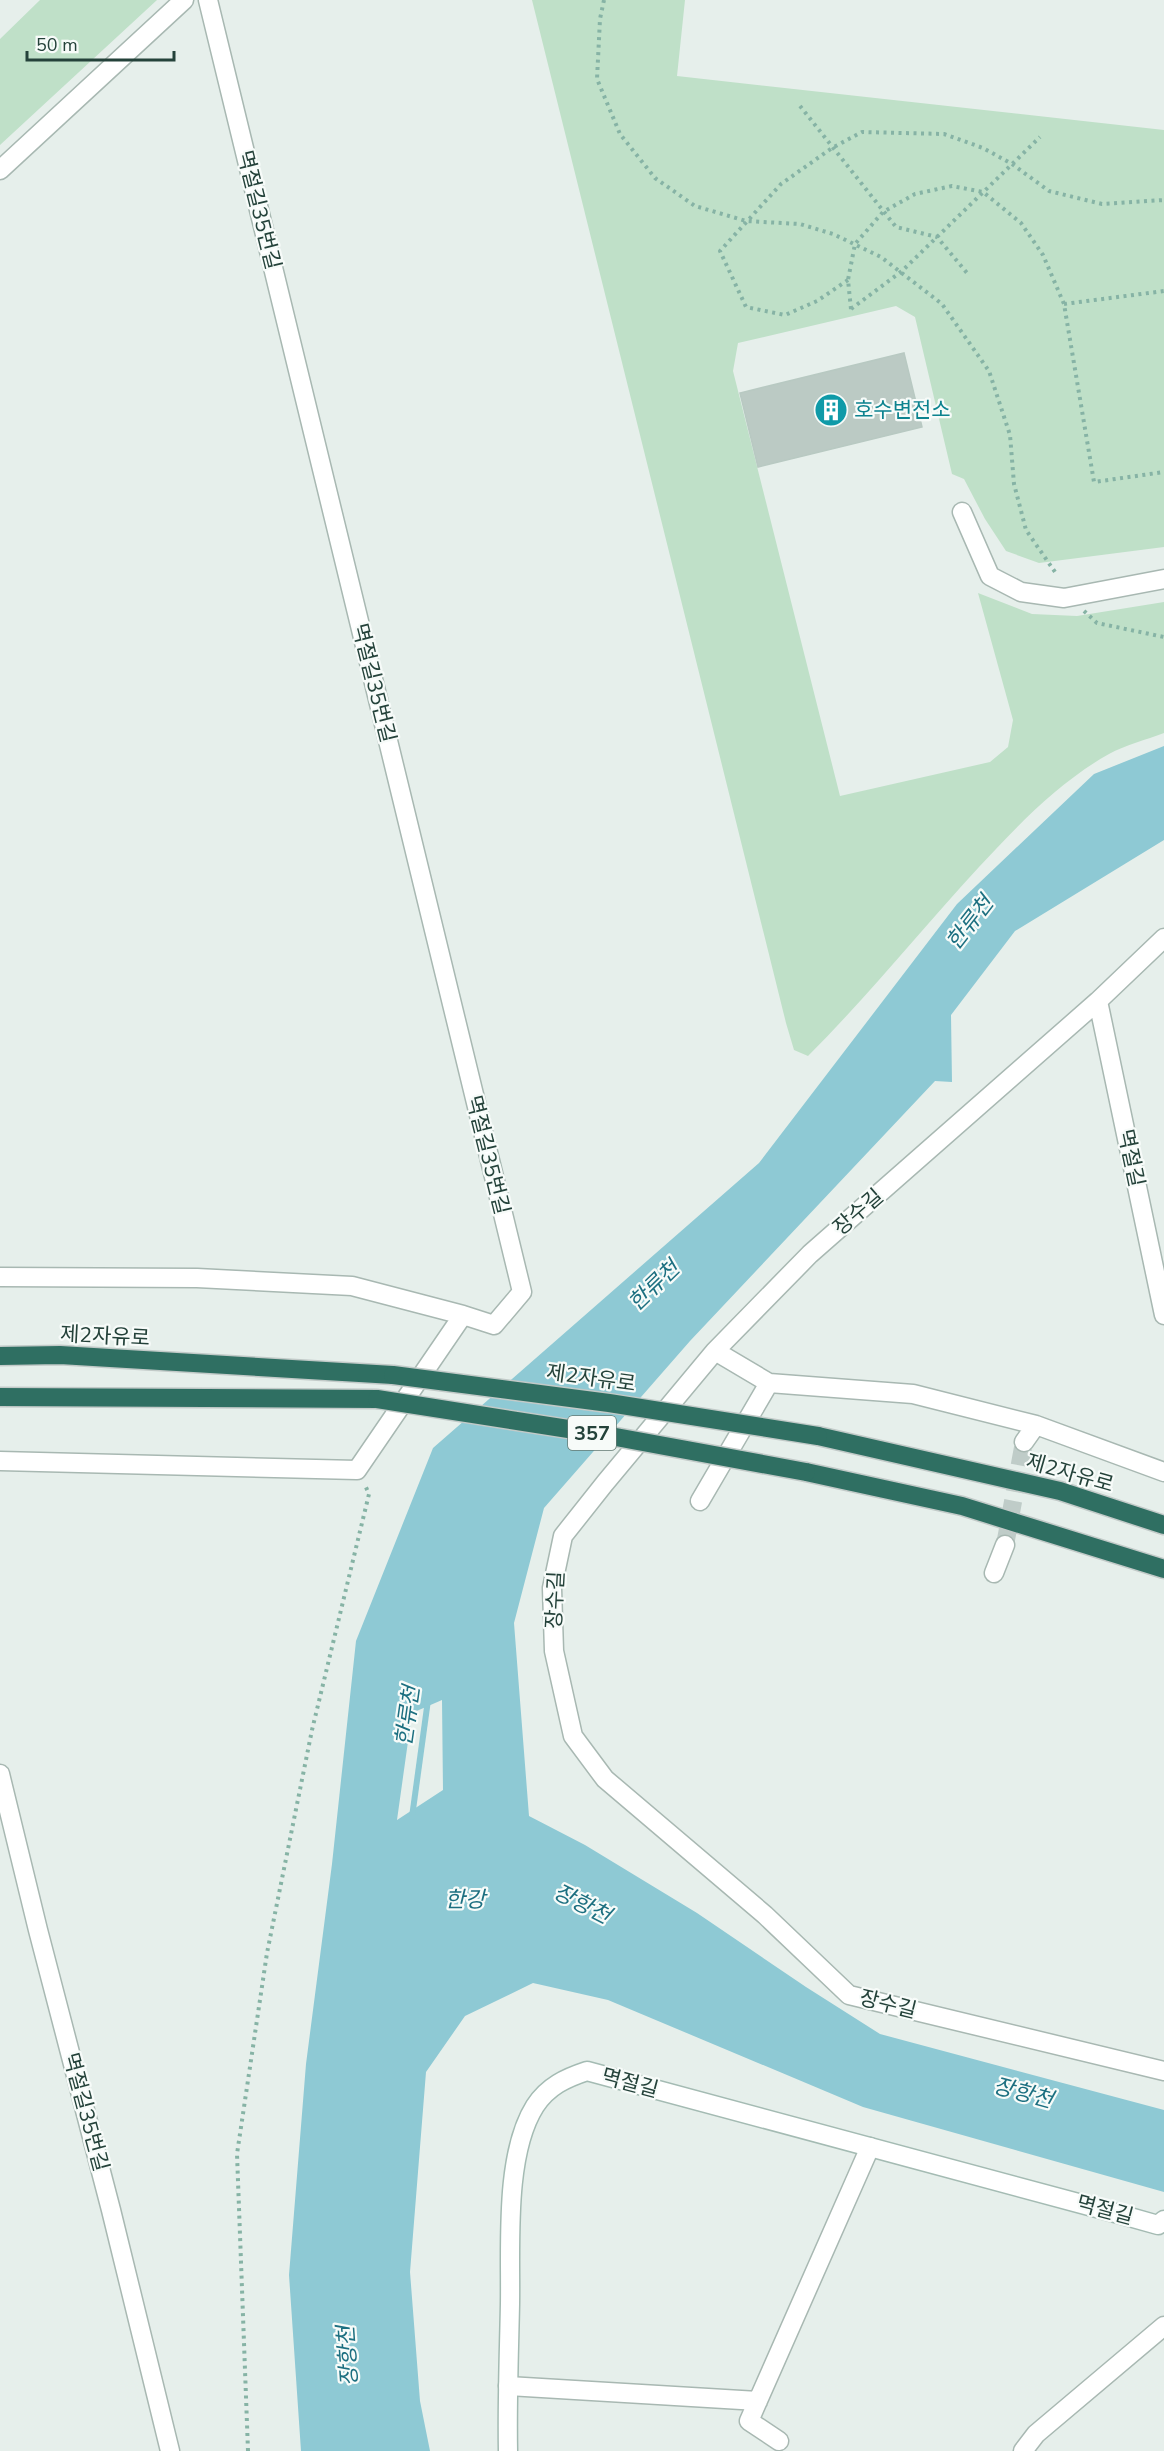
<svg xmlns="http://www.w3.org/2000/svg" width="1164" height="2451" font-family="'Nunito Sans','Noto Sans KR',sans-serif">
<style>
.green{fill:#bfe0c8}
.water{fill:#8ec9d4;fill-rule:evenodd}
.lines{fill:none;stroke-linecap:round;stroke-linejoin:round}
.stream{stroke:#8ec9d4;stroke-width:6}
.building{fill:#bbcac4;stroke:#b8c9c2;stroke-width:1.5}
.street-tunnel{stroke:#bfccc8;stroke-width:18;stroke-dasharray:18 9;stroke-linecap:butt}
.street-casing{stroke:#a8b8b2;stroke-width:21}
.secondary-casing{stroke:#a4bbb3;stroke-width:21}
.highway-casing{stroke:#c2cac8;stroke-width:21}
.path{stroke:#86b3a5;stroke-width:4;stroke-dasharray:3 4.5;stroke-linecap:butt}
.street{stroke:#fff;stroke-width:18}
.secondary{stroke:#fff;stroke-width:18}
.highway{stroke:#2f6f62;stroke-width:18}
.highway-bridge-casing{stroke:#c2cac8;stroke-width:21;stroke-linecap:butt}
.highway-bridge{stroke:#2f6f62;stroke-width:18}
.labels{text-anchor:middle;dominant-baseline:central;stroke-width:4.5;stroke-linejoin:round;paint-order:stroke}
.shield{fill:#f7fbf9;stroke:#637a73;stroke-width:1.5}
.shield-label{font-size:20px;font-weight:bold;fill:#24423a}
.street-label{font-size:21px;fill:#24423a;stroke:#f7fbf9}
.culture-label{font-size:21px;fill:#0d838f;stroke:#f7fbf9;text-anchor:start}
.water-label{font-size:22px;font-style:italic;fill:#1c6f80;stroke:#f7fbf9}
</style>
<rect width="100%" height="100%" fill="#e6efeb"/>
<path class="green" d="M40,0H157L0,145V39Z
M532,0H685L677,76L1164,130V547L1039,563L1006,551L985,519L964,479L952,474L915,317L896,306L738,343L733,371L840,796L990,762L1008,747L1013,720L978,593L1032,614L1077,616L1164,602V733C1146,740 1125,745 1109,754C1059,782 1017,826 979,867C921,930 868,996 808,1056L794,1050L786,1023Z"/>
<path class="water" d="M1164,746V840L1015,931L951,1015L952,1082L935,1081L690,1341L544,1508L514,1623L529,1816L585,1845L697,1913L806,1987L880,2034L1164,2110V2192L863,2107L608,2000L533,1983L465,2016L426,2072L410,2272L420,2401L430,2451H301L289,2275L306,2064L332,1864L356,1641L433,1448L759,1163L957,904L1094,774ZM442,1700L443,1790L397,1820L412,1713Z"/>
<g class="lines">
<path class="stream" d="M412,1817L428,1700"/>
</g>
<path class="building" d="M904,353L922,427L758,467L740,393Z"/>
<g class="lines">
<path class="street-tunnel" d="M1005,1545L1024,1442"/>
<defs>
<path id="street" d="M208,0L522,1292L494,1325L463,1315
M0,170L184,0
M962,512L990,576L1021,592L1064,598L1164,579
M1164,938L1098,1001L810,1254L715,1351L605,1483L563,1536L552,1588L554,1651L573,1736L605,1779L765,1915L849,1995L1164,2071
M1098,1001L1164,1315
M0,1277L197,1278L352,1286L463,1315L357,1470L0,1461
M715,1351L769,1383L913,1394L1036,1425L1164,1472
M1024,1442L1036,1425
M700,1501L769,1383
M994,1573L1005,1545
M0,1774L38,1930L111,2210L170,2451
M508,2386L758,2401
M779,2441L749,2421L870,2147
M1023,2451L1036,2434L1164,2326"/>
<path id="secondary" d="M508,2451C507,2402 509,2353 510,2304C511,2247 504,2155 535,2106C548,2086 566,2078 587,2071L1119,2214L1158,2225L1164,2220"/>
<path id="highway" d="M0,1356L60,1355L393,1375
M0,1397L377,1399
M818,1436L1060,1491L1164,1525
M806,1472L962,1506L1164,1569"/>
</defs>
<use href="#street" class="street-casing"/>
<use href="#secondary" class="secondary-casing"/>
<use href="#highway" class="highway-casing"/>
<path class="path" d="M604,0L600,19L597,79L620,134L655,178L695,206L746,221L800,224L833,234L881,257L942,304L989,371L1010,435L1014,484L1026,530L1055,572
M800,106L896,227L937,237L967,273
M848,280L817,301L785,315L746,307L720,251L781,184L832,148L862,132L944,134L983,148L1012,164L1049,191L1102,204L1164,200
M1064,304L1164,291
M851,309L848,280L855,244L883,212L915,194L952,186L983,192L1021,223L1043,255L1064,304L1094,482L1164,472
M851,309L902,271L1040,137
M1084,611L1097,623L1164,637
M248,2451L237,2154L267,1953L312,1730L369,1494L365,1485"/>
<use href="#street" class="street"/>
<use href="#secondary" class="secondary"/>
<use href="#highway" class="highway"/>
<defs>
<path id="highway-bridge" d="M393,1375L609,1403L818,1436
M377,1399L594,1433L806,1472"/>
</defs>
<use href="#highway-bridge" class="highway-bridge-casing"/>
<use href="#highway-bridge" class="highway-bridge"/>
</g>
<defs>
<symbol id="building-disc" viewBox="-11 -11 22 22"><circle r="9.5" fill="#0f9aa8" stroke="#f7fbf9"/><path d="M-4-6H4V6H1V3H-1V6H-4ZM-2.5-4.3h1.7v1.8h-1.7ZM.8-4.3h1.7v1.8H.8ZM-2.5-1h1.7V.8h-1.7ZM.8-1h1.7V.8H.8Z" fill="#fff"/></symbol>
</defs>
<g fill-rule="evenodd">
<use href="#building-disc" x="812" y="391" width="38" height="38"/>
</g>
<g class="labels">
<rect class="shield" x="568" y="1416" width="48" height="34" rx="4.5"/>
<g class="shield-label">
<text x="592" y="1433">357</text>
</g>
<g class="street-label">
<text transform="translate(259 210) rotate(76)">멱절길35번길</text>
<text transform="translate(374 683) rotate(76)">멱절길35번길</text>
<text transform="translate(488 1155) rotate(76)">멱절길35번길</text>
<text transform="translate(1131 1158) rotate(78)">멱절길</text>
<text transform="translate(858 1212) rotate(-41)">장수길</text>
<text transform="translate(105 1336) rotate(3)">제2자유로</text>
<text transform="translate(591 1378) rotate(8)">제2자유로</text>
<text transform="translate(1070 1473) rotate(16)">제2자유로</text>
<text transform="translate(555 1600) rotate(-87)">장수길</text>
<text transform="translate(888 2004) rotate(14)">장수길</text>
<text transform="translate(630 2083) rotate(15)">멱절길</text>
<text transform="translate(86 2112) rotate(75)">멱절길35번길</text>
<text transform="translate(1105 2210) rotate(15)">멱절길</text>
</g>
<g class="culture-label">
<text x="854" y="410">호수변전소</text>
</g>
<g class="water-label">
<text transform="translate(970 923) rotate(-52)">한류천</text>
<text transform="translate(654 1286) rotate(-44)">한류천</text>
<text transform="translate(408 1716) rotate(-82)">한류천</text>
<text x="465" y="1900">한강</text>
<text transform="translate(582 1904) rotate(27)">장항천</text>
<text transform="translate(1023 2093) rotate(15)">장항천</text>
<text transform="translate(348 2356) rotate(-94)">장항천</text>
</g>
</g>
<path d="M27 51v9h147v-9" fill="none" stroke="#24423a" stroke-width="3"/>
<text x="36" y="51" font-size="18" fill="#24423a" stroke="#f7fbf9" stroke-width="4.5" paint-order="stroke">50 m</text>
</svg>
